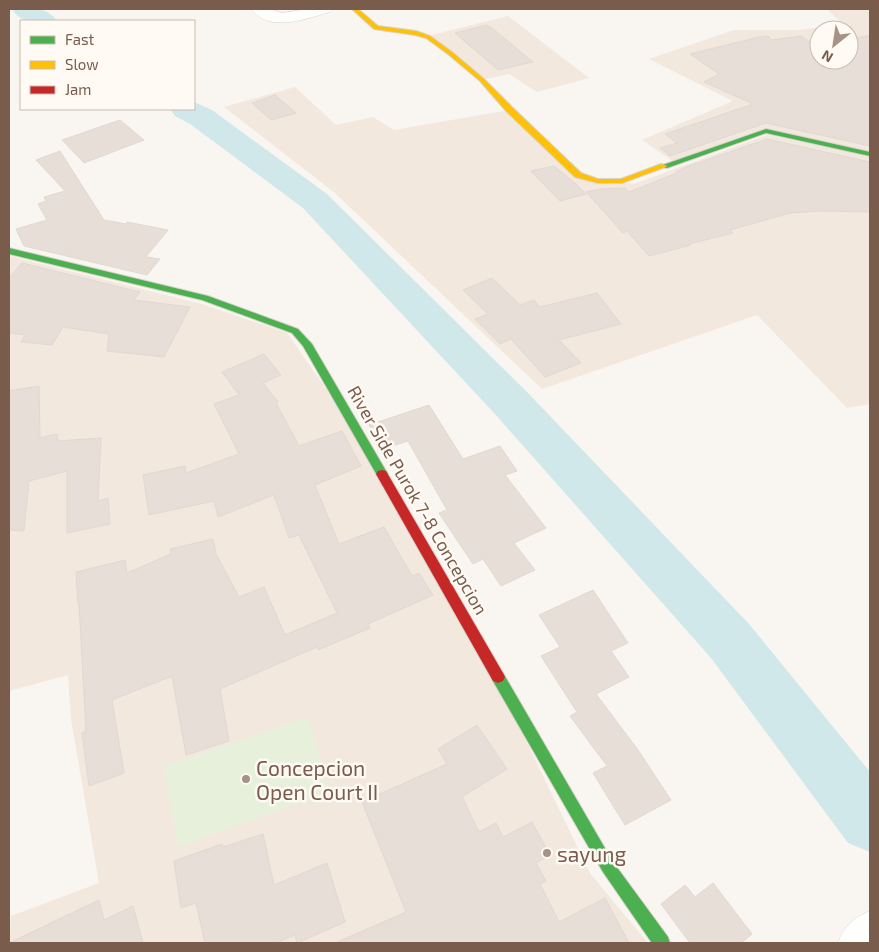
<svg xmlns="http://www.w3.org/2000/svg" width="879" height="952" font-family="'Exo 2',sans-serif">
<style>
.residential{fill:#f2e8de;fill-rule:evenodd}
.green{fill:#e7f0db}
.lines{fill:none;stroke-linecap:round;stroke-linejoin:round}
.river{fill:#d0e8ea;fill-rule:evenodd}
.building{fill:#e6ded7;stroke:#e2d8d2}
.street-casing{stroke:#d7d1cb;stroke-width:1}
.fast-casing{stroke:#d9d2cb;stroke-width:2}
.slow-casing{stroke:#d9d2cb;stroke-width:2}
.jam-casing{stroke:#d9d2cb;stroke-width:2}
.street{fill:#fefefd;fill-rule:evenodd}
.fast{fill:#4caf50;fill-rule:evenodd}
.slow{fill:#ffc107;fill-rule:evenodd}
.jam{fill:#c62828;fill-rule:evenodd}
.poi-dot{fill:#a69286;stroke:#fffaf3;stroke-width:2}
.labels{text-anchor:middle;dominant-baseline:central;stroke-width:5;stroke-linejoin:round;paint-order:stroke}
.street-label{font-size:18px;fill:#7a5c4d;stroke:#fffaf3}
.near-poi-label{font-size:21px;fill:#7a5c4d;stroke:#fffaf3;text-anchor:start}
</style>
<rect width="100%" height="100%" fill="#f9f5f0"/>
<path class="residential" d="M827,9H870V151L765,130L674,162L642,140L733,101L649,59L734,30H798L844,25ZM819,30H849V60H819Z
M508,16L589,78L537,92L509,74L486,79L428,36Z
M295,87L336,125L373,117L394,130L504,111L581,177L634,184L767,135L870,156V404L847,408L757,315L542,389L335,193L224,107Z
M9,256L202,304L287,333L340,409L515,718L590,873L648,943H9L11,916L99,883L71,719L68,675L9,691Z"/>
<path class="green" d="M308,717L330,792L178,847L164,766Z"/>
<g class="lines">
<path class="river" d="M12,9C29,9 46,5 57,21C40,22 21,25 12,9Z
M194,102L212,110L327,194L527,392L749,624L870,772V852L848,843L711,658L495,414L303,208L190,124L175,116L170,109H194Z"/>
</g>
<path class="building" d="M486,25L492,28L533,62L498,70L455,33Z
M870,35V146L766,123L670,156L660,148L677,143L665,134L753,104L704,82L719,74L690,54L759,37L768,36L772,40L801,36L819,48V60H849V40Z
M275,95L296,113L271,120L252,103Z
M120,120L144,140L84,163L62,140Z
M767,139L870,162V212L818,211L790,213L730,230L733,233L689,244L691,245L649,256L627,231L623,233L586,192L601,189L625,188L629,192L677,173L676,172L686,167Z
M60,151L104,220L126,224L127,222L168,230L146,257L160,259L147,275L24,246L16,229L47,220L38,204L46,201L44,197L65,191L36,160Z
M554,166L575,183L586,194L560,201L531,171Z
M22,263L140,292L134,300L190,307L164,357L107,351L109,334L63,327L52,345L21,342L25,335L9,333V278Z
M492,278L520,305L534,300L540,307L597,293L621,324L559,340L581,363L545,377L511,339L500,344L475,319L488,314L463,290Z
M264,354L281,375L263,383L278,402L276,403L299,446L342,431L361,466L315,485L339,544L384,527L412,576L419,573L433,595L368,624L370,628L318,650L317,647L220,689L229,741L186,755L172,676L112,700L124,773L89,786L82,733L86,731L79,604H78L76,572L125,560L127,573L171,554L170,549L213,539L216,554L239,597L264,587L285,635L337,613L299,535L289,538L274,495L218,517L214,501L149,515L143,475L185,466L186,473L239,454L214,404L239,395L222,372Z
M39,386L40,438L57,434L58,441L101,438L98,501L108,498L110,524L67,533V471L29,481L24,531L9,530V391Z
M429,405L463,459L500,446L517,471L505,475L546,528L514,543L535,570L501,586L483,559L473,564L439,513L447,510L408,441L383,449L369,425Z
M593,590L628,643L611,651L629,677L596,694L638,750L671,800L625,825L593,773L607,766L570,716L577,712L541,656L560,647L539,615Z
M477,725L507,769L462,797L479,832L496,823L503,837L532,822L550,855L536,863L546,881L540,884L559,922L605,898L629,943H335L406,912L362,802L447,764L438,749Z
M263,834L274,885L327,863L345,922L297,943L295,935L276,943H205L196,903L181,908L174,861L222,844L223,847Z
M713,883L752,934L741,943H690L661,904L685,885L695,897Z
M99,900L104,920L133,906L143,943H9Z"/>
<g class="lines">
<defs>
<path id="street" d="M251,9H269L282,13L308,9H333L330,12C308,18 269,34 251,9Z
M870,911V943H838C844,926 853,918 870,911Z"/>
<path id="fast" d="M766,129L870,152V156L766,133L667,168L660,166Z
M9,248L208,296L298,329L312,344L386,471L388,474L386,477H378L303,346L292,333L202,300L9,254Z
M498,671L503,673L613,862L668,937L670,943H652L603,872L493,681L491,677L493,673Z"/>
<path id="slow" d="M352,9H358L378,26L416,31L430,36L452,52L484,79L513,108L581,173L598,179H621L661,164L668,166L622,183H598L575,177L507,112L480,81L448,54L426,38L415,35L374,29Z"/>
<path id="jam" d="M382,470L386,471L503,673L505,677L503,681L498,683L493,681L376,474L378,471Z"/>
</defs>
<use href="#street" class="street-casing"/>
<use href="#fast" class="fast-casing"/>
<use href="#slow" class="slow-casing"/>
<use href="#jam" class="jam-casing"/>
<use href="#street" class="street"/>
<use href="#fast" class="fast"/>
<use href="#slow" class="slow"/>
<use href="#jam" class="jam"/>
</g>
<g class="poi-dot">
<circle cx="246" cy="779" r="5"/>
<circle cx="547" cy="853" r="5"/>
</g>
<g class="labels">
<g class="street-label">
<text transform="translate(418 500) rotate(60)">River Side Purok 7-8 Concepcion</text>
</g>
<g class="near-poi-label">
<text x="256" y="767">Concepcion<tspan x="256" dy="24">Open Court II</tspan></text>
<text x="557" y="853">sayung</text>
</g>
</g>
<rect width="879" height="952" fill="none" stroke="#7a5c4d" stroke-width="20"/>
<rect x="20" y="20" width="175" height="90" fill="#fffaf3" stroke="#cabbb1"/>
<rect x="30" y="36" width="25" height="8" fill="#4caf50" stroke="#cabbb1"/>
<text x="65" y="45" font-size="15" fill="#7a5c4d">Fast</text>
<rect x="30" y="61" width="25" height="8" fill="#ffc107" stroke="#cabbb1"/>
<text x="65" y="70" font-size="15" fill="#7a5c4d">Slow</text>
<rect x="30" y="86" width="25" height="8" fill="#c62828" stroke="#cabbb1"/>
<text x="65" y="95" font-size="15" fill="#7a5c4d">Jam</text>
<g transform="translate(834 45) rotate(210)"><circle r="24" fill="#fffaf3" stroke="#cabbb1"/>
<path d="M0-4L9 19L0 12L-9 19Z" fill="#a69286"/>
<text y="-8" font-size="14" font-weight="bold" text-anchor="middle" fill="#7a5c4d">N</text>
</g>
</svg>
